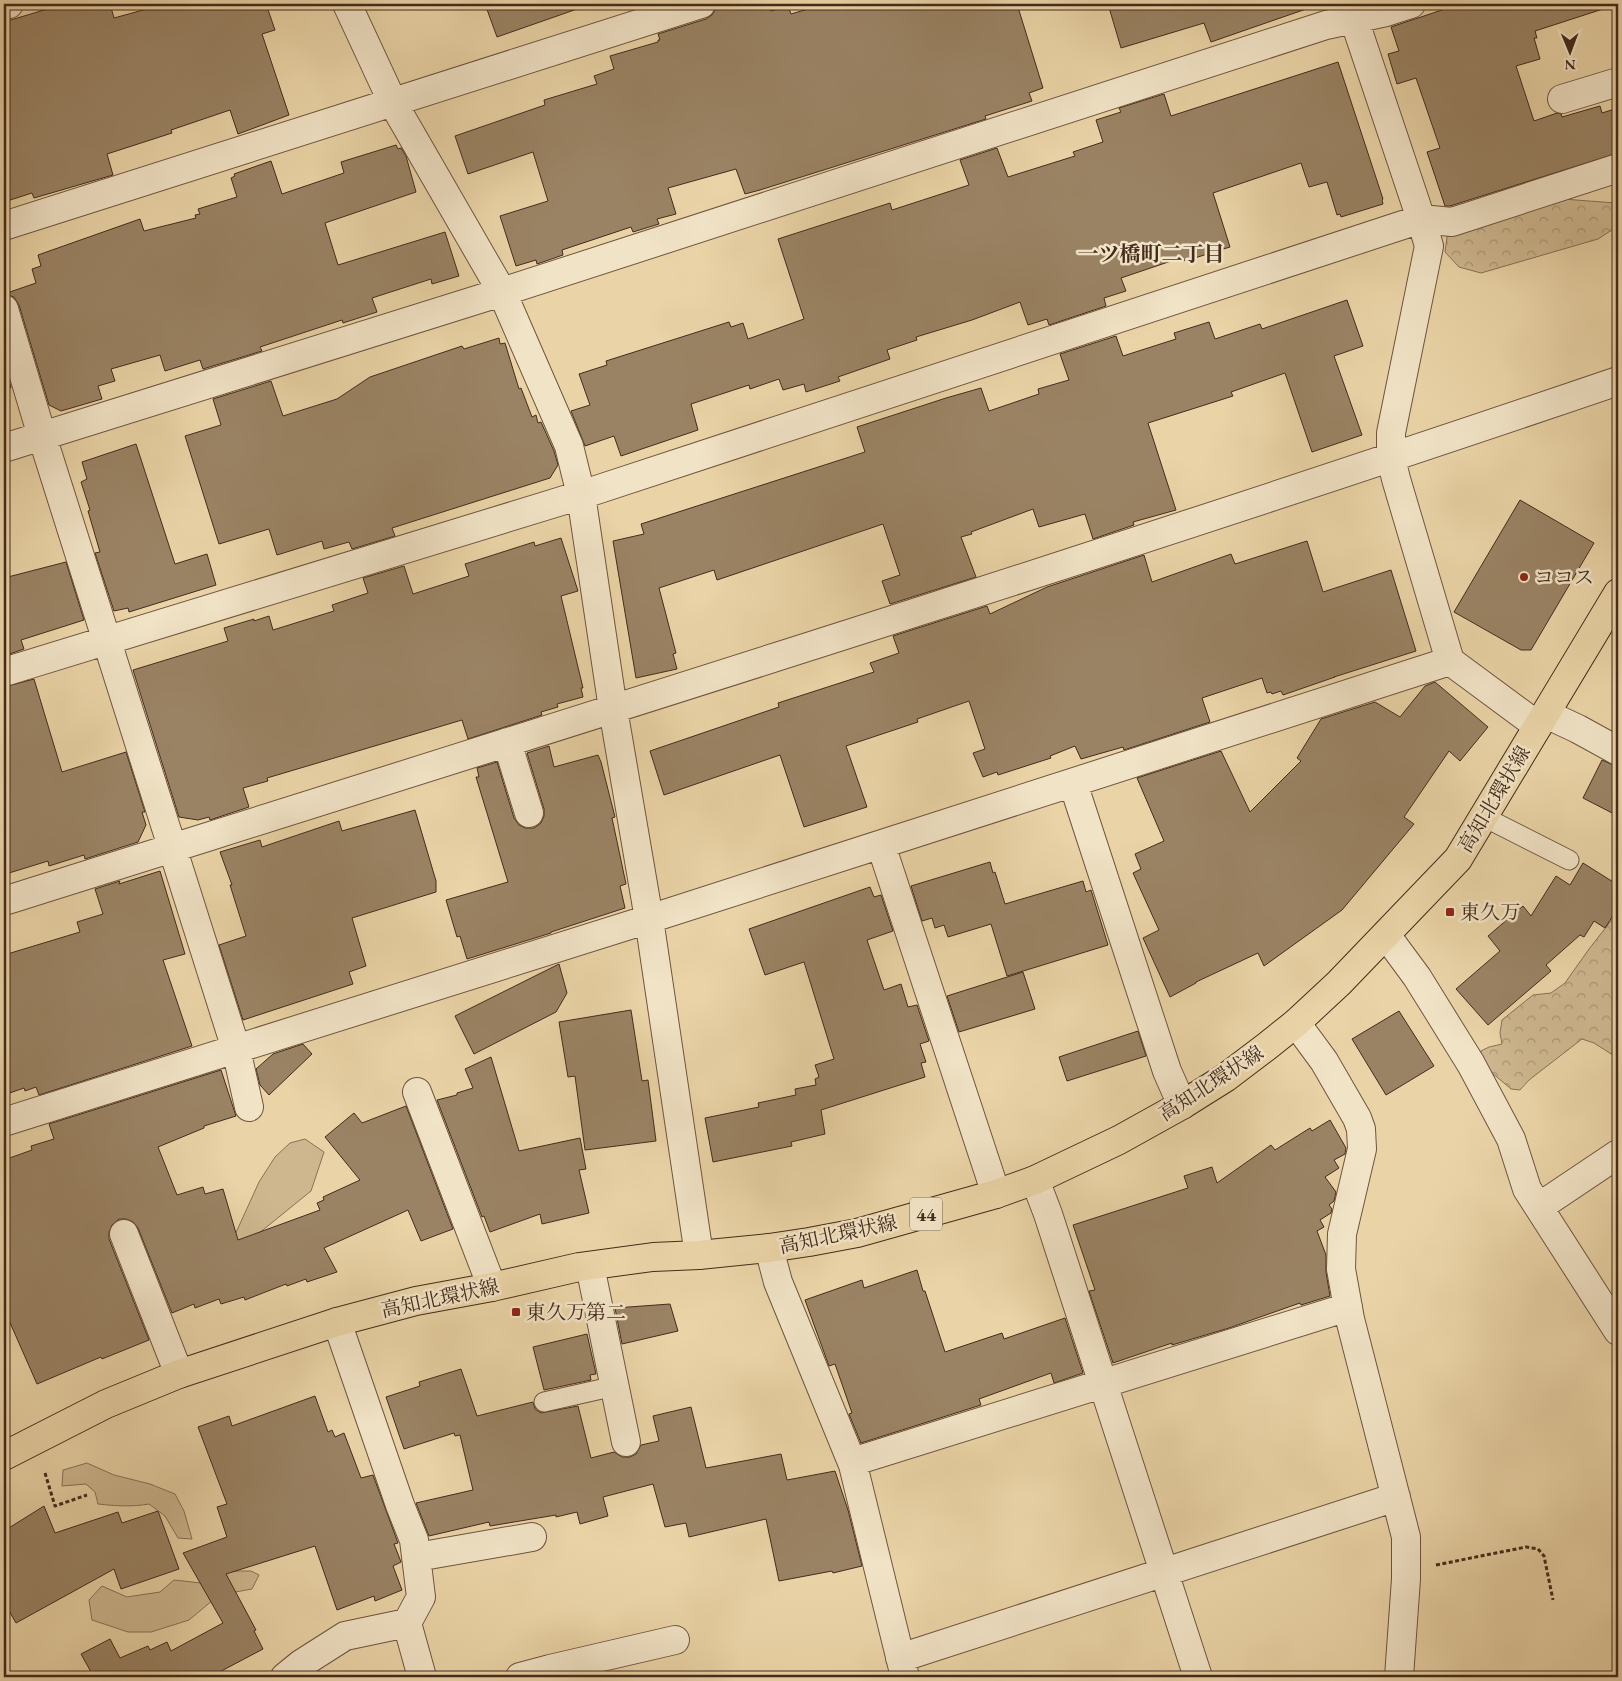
<svg xmlns="http://www.w3.org/2000/svg" width="1622" height="1681" font-family="'EB Garamond','Noto Serif JP',serif">
<style>
.green{fill:#ceb78f;stroke:#897156}
.forest{fill:url(#forest-crowns);stroke:#897156}
.building{fill:#9a8364;stroke:#442b1c}
.lines{fill:none;stroke-linecap:round;stroke-linejoin:round}
.service-casing{stroke:#6e553f;stroke-width:21}
.minor-casing{stroke:#6e553f;stroke-width:30}
.primary-casing{stroke:#442b1c;stroke-width:30}
.path{stroke:#442b1c;stroke-width:3;stroke-dasharray:4 2.5;stroke-linecap:butt}
.service{stroke:#f1e3c6;stroke-width:19}
.minor{stroke:#f1e3c6;stroke-width:28}
.primary{stroke:#ead4a7;stroke-width:28}
.poi-dot{fill:#8f2418;stroke:#f1e3c6;stroke-width:2}
.labels{text-anchor:middle;dominant-baseline:central;stroke-width:5;stroke-linejoin:round;paint-order:stroke}
.shield{fill:#f1e3c6;stroke:#78624f;stroke-width:1}
.shield-label{font-size:19px;font-weight:bold;fill:#442b1c}
.poi-label{font-size:20px;fill:#442b1c;stroke:#f1e3c6;text-anchor:start}
.street-label{font-size:20px;fill:#442b1c;stroke:#f1e3c6}
.neighbourhood-label{font-size:21px;font-weight:bold;fill:#442b1c;stroke:#f1e3c6}
</style>
<defs>
<pattern id="forest-crowns" width="20" height="18" patternUnits="userSpaceOnUse" patternTransform="scale(1.25)"><rect width="20" height="18" fill="#ceb78f"/><path d="M2 6a3 3 0 1 1 6 0M12 15a3 3 0 1 1 6 0" fill="none" stroke="#a99574"/></pattern>
</defs>
<rect width="100%" height="100%" fill="#ead4a7"/>
<filter id="stains"><feTurbulence type="fractalNoise" baseFrequency=".004" numOctaves="4"/><feColorMatrix values="0 0 0 0 .2 0 0 0 0 .09 0 0 0 0 .02 0 0 0 .5 -.17"/></filter>
<radialGradient id="worn" r=".72"><stop offset=".6" stop-color="#630" stop-opacity="0"/><stop offset="1" stop-color="#630" stop-opacity=".3"/></radialGradient>
<path class="green" d="M305,1139L324,1152L311,1191L253,1238L240,1268L234,1237L259,1182L275,1157L290,1143Z
M87,1463L114,1475L150,1484L175,1494L184,1511L192,1539L178,1538L165,1516L149,1504C132,1507 116,1506 98,1504L95,1492L86,1484L62,1486L63,1470Z
M238,1571H251L259,1575L252,1589L219,1595L189,1620L151,1632H128L92,1620L89,1600L102,1586L127,1597L160,1592L174,1580L201,1583L220,1572Z"/>
<path class="forest" d="M1563,199L1615,203L1618,216V226L1598,239L1481,273L1459,267L1445,252L1447,237L1473,224Z
M1618,912V1055L1616,1057L1594,1043L1582,1039L1529,1080L1520,1090L1511,1089L1485,1067L1481,1059V1051L1489,1047L1502,1044L1500,1033L1502,1020L1533,995L1551,993L1565,983L1589,949Z"/>
<path class="building" d="M64,4H110L114,18L165,4H266L275,30L262,34L289,115L238,134L230,110L171,130L172,133L107,154L113,175L34,198L32,193L4,202V22Z
M485,4H580V8L497,37Z
M716,4H769L771,11L788,6L791,14L825,4H1017L1043,88L1029,93L1032,101L985,116L986,119L760,190L745,194L736,169L668,188L676,214L657,219L659,224L633,232L631,227L562,250L563,255L537,264L536,260L516,266L500,216L548,201L533,152L468,174L455,136L545,105L544,100L597,84L594,76L614,69L610,56L658,42V40H660L658,34L706,19L712,15L716,8Z
M1108,4H1308L1309,8L1211,42L1204,23L1121,48Z
M1460,4H1603V9L1535,31L1537,38H1534L1540,59L1516,66L1534,121L1557,113L1561,114L1562,117L1600,106L1602,113L1618,108V153L1450,206H1445L1427,152L1440,148L1416,78L1397,84L1388,54L1399,51L1391,27Z
M1338,62L1383,199L1382,200L1383,204L1341,217L1340,214L1337,215L1327,182L1309,187L1301,163L1213,193L1230,247L1185,261L1183,257L1121,278L1126,291L1104,298L1106,306L1049,325L1047,319L1028,325L1020,302L972,320L916,337L917,340L887,350L890,359L838,377L840,381L806,392L804,384L783,390L779,379L750,389L749,385L691,404L698,430L621,456L614,436L585,446L571,411L590,405L579,374L607,365L606,361L729,322L731,327L743,323L748,339L804,319L778,239L890,203L892,210L969,185L960,160L997,148L1008,177L1075,156L1073,152L1103,142L1096,120L1121,112L1119,108L1164,94L1171,116Z
M396,145L398,149L401,148L406,156L416,192L325,223L338,265L445,232L459,276L432,284L431,279L372,298L377,312L343,323L342,320L260,347L262,351L203,369L200,360L165,371L160,355L111,369L115,381L98,386L102,399L61,411L49,405L19,305L14,297L4,294L36,283L32,269L41,266L38,255L140,219L144,231L196,218L195,215L200,214L198,209L237,197L231,178L235,176L234,174L271,161L282,194L344,173L341,162Z
M1347,300L1363,346L1334,356L1362,435L1312,452L1285,373L1231,392L1233,396L1148,423L1176,510L1133,522L1134,525L1093,539L1085,514L1039,527L1033,509L971,532L972,534L961,537L976,577L890,604L882,581L900,575L883,524L717,580L714,570L659,588L676,653L673,654L677,669L636,678L613,541L644,534L641,524L865,452L857,427L946,398L981,388L989,411L1039,394L1038,389L1069,380L1060,354L1116,336L1123,356L1176,339L1174,333L1209,322L1215,339L1260,324L1262,329Z
M499,338L500,344L505,343L519,389L521,388L532,417L536,415L538,423L541,422L554,451L558,465L550,478L392,528L395,536L352,549L349,542L324,549L322,541L277,555L269,529L219,544L185,436L221,425L213,399L271,381L283,416L337,399L370,377L462,346L464,349Z
M4,363L11,388L4,384Z
M136,444L175,564L207,554L216,585L129,612L128,608L114,611L95,553L100,552L88,511L90,510L81,482L87,479L82,462Z
M1520,500L1594,543L1531,650H1521L1454,612Z
M561,538L578,591L561,596L583,688H581L583,697L557,704L558,707L541,712L542,715L468,739L462,720L267,778L268,781L243,788L249,807L210,820L209,817L198,820L179,817L133,670L228,641L224,628L254,619V621L269,616L273,630L334,611L332,605L368,593L363,578L404,566L413,594L469,576L465,564L534,542L535,546Z
M1307,541L1323,592L1391,570L1416,651L1334,677H1335L1283,695L1281,691L1272,694L1271,692L1267,693L1262,678L1202,698L1210,722L1124,750L1123,747L1081,759L1075,746L1050,756L1051,758L998,775L997,772L983,777L973,753L985,749L969,701L917,719L918,722L846,746L867,807L804,827L780,755L664,795L650,751L779,707L778,703L874,672L870,663L899,653L893,636L987,606L990,614L1047,587L1144,555L1152,582L1231,554L1235,564Z
M66,562L84,620L21,640L24,649L4,656V578Z
M34,679L62,772L126,752L145,812H142L146,825L138,842L85,859L84,855L49,866L48,861L9,873L4,857V687Z
M1435,682L1488,727L1460,761L1449,751L1404,817L1414,824L1342,910L1264,966L1258,953L1196,982V983L1170,997L1143,938L1159,930L1133,873L1141,869L1135,854L1164,841L1137,778L1221,751L1250,812L1301,761L1297,758L1321,719L1375,702L1400,717L1425,686Z
M549,746L554,767L598,755L601,762L615,817L612,818L626,884L620,886L625,908L551,932V933L467,959L460,936L457,937L446,900L508,882L476,777H479L477,768L497,762L514,818L519,825L525,828H534L541,823L544,816V809L527,753Z
M1602,760L1618,767V816L1583,798Z
M415,810L436,881V892L352,918L366,966L349,972L353,984L243,1020L219,945L246,936L230,885H232L220,852L260,840L262,847L339,821L342,831Z
M990,862L993,873L995,872L1005,904L1083,881L1086,892L1091,890L1108,945L1007,976L991,924L948,937L944,925L935,928L932,918L922,921L911,886Z
M1583,863L1618,885V908L1605,928L1594,921L1584,937L1580,935L1546,965L1551,971L1488,1025L1456,989L1500,951L1488,936L1523,906L1531,916L1556,876L1570,885Z
M160,871L185,954L163,960L192,1046L39,1095L36,1087L25,1091L24,1088L4,1095V955L80,932L77,922L103,914L95,889L120,881L119,884Z
M870,887L874,897L881,895L893,931L867,940L884,990L901,984L908,1007L917,1005L929,1041L920,1044L926,1062L921,1063L925,1077L821,1110L825,1134L791,1142L792,1146L713,1162L705,1118L759,1107L758,1103L796,1095L795,1089L816,1085L815,1079L819,1077L815,1065L834,1059L804,962L765,975L749,929Z
M559,964L567,993L556,1012L474,1054L455,1016Z
M1023,972L1035,1009L959,1032L947,996Z
M631,1010L642,1081L648,1080L656,1141L585,1150L575,1076L568,1077L559,1022Z
M1399,1011L1434,1066L1386,1095L1352,1039Z
M1138,1031L1146,1056L1067,1081L1059,1057Z
M303,1044L312,1054L269,1095L260,1085L256,1069L273,1054Z
M491,1057L519,1151L580,1138L586,1169L579,1170L589,1213L542,1224L540,1214L490,1232L484,1216L482,1217L437,1100L457,1095V1093L473,1088L465,1069Z
M221,1070L236,1116L204,1126V1128L158,1147L177,1195L203,1187L205,1194L223,1189L238,1240L320,1210L317,1203L324,1200L323,1197L360,1180L325,1137L354,1113L362,1123L406,1106L453,1229L421,1241L408,1210L324,1248L337,1272L307,1282L306,1279L287,1286L286,1284L245,1300L244,1297L221,1304L219,1299L195,1308L194,1304L172,1313L138,1228L133,1222L126,1219H119L112,1225L109,1232V1239L149,1340L102,1359L101,1357L37,1384L4,1309V1160L32,1150L31,1146L54,1139L49,1124Z
M1330,1120L1346,1148L1345,1154L1334,1160L1339,1168L1325,1177L1336,1192L1334,1201L1329,1205L1332,1209L1331,1213L1320,1220L1324,1227L1317,1231L1326,1255V1272L1330,1296L1301,1305L1300,1303L1229,1328L1172,1345V1343L1113,1363L1089,1291L1095,1290L1073,1225L1188,1188L1184,1176L1212,1167L1217,1183L1271,1145L1275,1150L1310,1128L1312,1131Z
M917,1270L923,1291H925L945,1352L1002,1333L1004,1339L1065,1318L1083,1373L1054,1383L1051,1373L979,1399L981,1405L861,1443L849,1414L852,1413L835,1364L829,1366L805,1300L862,1280L864,1288Z
M670,1304L678,1331L622,1344L615,1308Z
M587,1334L596,1374L590,1375L591,1380L544,1390L533,1347Z
M461,1369L477,1416L533,1402L535,1409L541,1413L578,1406L591,1458L614,1452L622,1457H630L636,1454L641,1445L659,1441L653,1416L691,1407L706,1468L781,1454L787,1480L835,1471L848,1510L862,1566L833,1573L832,1571L779,1581L766,1519L689,1537L686,1523L665,1527L653,1484L603,1497L608,1516L580,1524L577,1512L556,1517V1515L490,1526L489,1522L429,1536L416,1503L473,1490L460,1435L455,1436L454,1433L404,1449L386,1397L420,1386L419,1382Z
M315,1396L328,1432L332,1430L335,1437L344,1433L361,1478L373,1475L398,1543L394,1544L401,1562L393,1566L402,1590L375,1601L374,1596L337,1610L315,1546L226,1574L256,1630L254,1631L263,1649L210,1677H79L91,1672L81,1654L110,1639L120,1658L148,1646L150,1650L167,1642L171,1651L223,1623L183,1553L227,1537L217,1507L227,1504L198,1427L229,1416L232,1426Z
M44,1506L55,1533L118,1512L122,1523L158,1511L179,1569L121,1589L114,1569L16,1623L4,1602V1531Z"/>
<g class="lines">
<defs>
<path id="service" d="M1484,817L1569,860
M544,1402L615,1386"/>
<path id="minor" d="M347,4L393,103L502,292L569,446L581,495L613,709L649,919L699,1255
M1349,4L1421,219L1429,246L1391,433V458L1396,479L1450,661L1538,726
M4,5L9,4
M1562,99L1618,82
M4,226L701,4
M4,309L42,436L236,1049L249,1107
M4,448L502,292L1326,25L1386,12L1411,4
M4,672L581,495L1421,219L1452,222L1618,168
M1546,714L1578,729L1618,751
M507,742L529,813
M1073,783L1167,1071L1182,1105
M881,845L996,1194
M4,901C543,731 1083,563 1618,381
M1386,935L1417,977L1471,1064L1511,1139L1527,1189L1618,1331
M1296,1023L1324,1061L1357,1118L1361,1129L1362,1149L1342,1234L1341,1269L1350,1319L1406,1537V1579L1399,1677
M417,1092L492,1287
M4,1122L649,919L1450,661
M1035,1180L1048,1214L1198,1677
M1539,1207L1618,1154
M124,1234L179,1374
M769,1248L778,1282L853,1465L905,1677
M590,1266L626,1442
M337,1322L400,1505L414,1540L421,1597L407,1623L422,1677
M852,1462L1348,1307
M417,1557L532,1537
M900,1658L1396,1497
M550,1669L675,1640
M285,1677L301,1664L345,1636L407,1623
M520,1677L550,1669L552,1677"/>
<path id="primary" d="M4,1456L106,1404L179,1374L337,1322L416,1301L492,1287L579,1267L653,1257L699,1255L769,1248L809,1242L857,1233L996,1194L1035,1180L1119,1140L1182,1105L1225,1078L1266,1047L1296,1023L1339,983L1458,859L1618,593"/>
</defs>
<use href="#service" class="service-casing"/>
<use href="#minor" class="minor-casing"/>
<use href="#primary" class="primary-casing"/>
<path class="path" d="M45,1473L55,1506L87,1495
M1436,1565L1526,1547L1538,1549L1544,1556L1553,1600"/>
<use href="#service" class="service"/>
<use href="#minor" class="minor"/>
<use href="#primary" class="primary"/>
</g>
<g class="poi-dot">
<circle cx="1524" cy="577" r="5"/>
<rect x="1445" y="907" width="10" height="10" rx="2.5"/>
<rect x="511" y="1307" width="10" height="10" rx="2.5"/>
</g>
<g class="labels">
<rect class="shield" x="910" y="1197.5" width="32" height="33" rx="4"/>
<g class="shield-label">
<text x="926" y="1214">44</text>
</g>
<g class="poi-label">
<text x="1534" y="577">ココス</text>
<text x="1460" y="912">東久万</text>
<text x="526" y="1312">東久万第二</text>
</g>
<g class="street-label">
<text transform="translate(1494 799) rotate(-59)">高知北環状線</text>
<text transform="translate(1211 1083) rotate(-33)">高知北環状線</text>
<text transform="translate(838 1234) rotate(-12)">高知北環状線</text>
<text transform="translate(440 1298) rotate(-12)">高知北環状線</text>
</g>
<g class="neighbourhood-label">
<text x="1151" y="253">一ツ橋町二丁目</text>
</g>
</g>
<rect width="1622" height="1681" fill="none" stroke="#ead4a7" stroke-width="20"/>
<rect x="5" y="5" width="1612" height="1671" fill="none" stroke="#442b1c" stroke-width="2.5"/>
<rect x="10" y="10" width="1602" height="1661" fill="none" stroke="#442b1c"/>
<g transform="translate(1570 52) rotate(179)" stroke="#f1e3c6" stroke-width="4" paint-order="stroke">
<path d="M0-4L9 19L0 12L-9 19Z" fill="#442b1c"/>
<text y="-8" font-size="14" font-weight="bold" text-anchor="middle" fill="#442b1c">N</text>
</g>
<rect width="100%" height="100%" filter="url(#stains)"/>
<rect width="100%" height="100%" fill="url(#worn)"/>
</svg>
